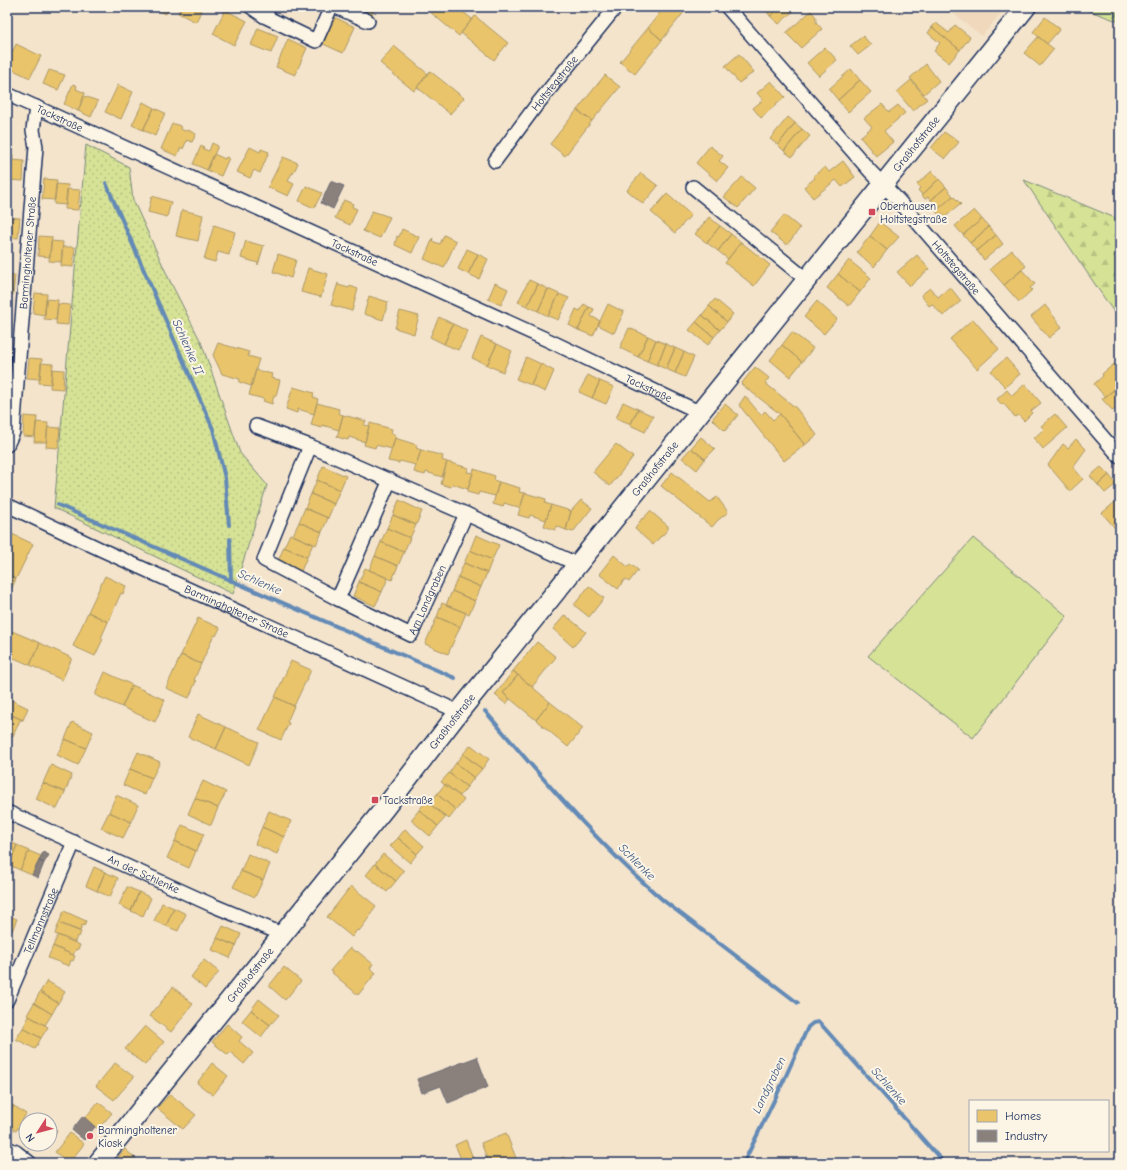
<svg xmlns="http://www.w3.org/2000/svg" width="1127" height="1170" font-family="'Comic Neue',sans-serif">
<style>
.built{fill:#efd8bb}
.grass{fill:#d6e295;stroke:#78887a}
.forest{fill:url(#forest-firs);stroke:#78887a}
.park{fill:url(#park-dots);stroke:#78887a}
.homes{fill:#e9c46a;stroke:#ab9766}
.industry{fill:#8a817c;stroke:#696873}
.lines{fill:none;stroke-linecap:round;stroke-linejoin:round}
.stream{stroke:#648ab6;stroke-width:4}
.street-casing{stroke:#1b2f5e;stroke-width:16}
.secondary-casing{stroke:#1b2f5e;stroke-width:22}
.street{stroke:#fcf5e5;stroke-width:13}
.secondary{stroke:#fcf5e5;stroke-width:19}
.poi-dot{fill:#d1495b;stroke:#fcf5e5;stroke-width:1.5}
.labels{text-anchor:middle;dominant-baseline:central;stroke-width:4;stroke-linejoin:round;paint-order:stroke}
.street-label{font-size:11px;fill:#1b2f5e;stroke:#fcf5e5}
.poi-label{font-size:11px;fill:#1b2f5e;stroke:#fcf5e5;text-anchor:start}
.water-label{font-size:12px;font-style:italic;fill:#395583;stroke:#fcf5e5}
</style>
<defs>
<pattern id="forest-firs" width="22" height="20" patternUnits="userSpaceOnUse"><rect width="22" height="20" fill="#d6e295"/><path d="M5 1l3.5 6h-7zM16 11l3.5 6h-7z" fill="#b7c283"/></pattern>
<pattern id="park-dots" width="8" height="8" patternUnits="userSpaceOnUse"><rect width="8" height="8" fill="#d6e295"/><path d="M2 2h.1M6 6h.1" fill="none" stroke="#b7c283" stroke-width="1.8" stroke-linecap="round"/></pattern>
</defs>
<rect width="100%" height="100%" fill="#f4e4cc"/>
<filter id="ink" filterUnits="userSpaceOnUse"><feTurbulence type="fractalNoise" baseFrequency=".025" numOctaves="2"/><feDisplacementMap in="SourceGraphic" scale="8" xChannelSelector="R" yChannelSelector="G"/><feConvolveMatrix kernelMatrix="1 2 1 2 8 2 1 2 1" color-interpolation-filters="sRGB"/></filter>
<g filter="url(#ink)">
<path class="built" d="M945,7H1006L982,36Z"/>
<path class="grass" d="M973,538L1067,616L973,738L868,656Z"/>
<path class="forest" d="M1079,7H1120V22Z
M1024,180L1120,220V321Z"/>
<path class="park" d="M86,145L129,167L133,200L170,281L201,342L240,453L267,485L233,594L54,508Z"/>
<path class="homes" d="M150,7H169L166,14Z
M181,7H203L196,22L178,13Z
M365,7H375L372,16L362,12Z
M424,7H457L472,19L459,36Z
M664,7H688L662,40L648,28Z
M764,7H780L770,16Z
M780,7H798L779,24L770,16Z
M225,10L247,21L234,45L213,34Z
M811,11L816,17V22L822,29L801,48L786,33Z
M475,16L508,43L494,60L461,33Z
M334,17L355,27L343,53L321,43Z
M1045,17L1060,29L1047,44L1033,32Z
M936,23L949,33L955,25L970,37L960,50L932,27Z
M932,27L960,50L949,63L934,51L940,43L928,33Z
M258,28L278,36L271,53L251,45Z
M648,28L662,40L635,74L620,62Z
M863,36L871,45L858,55L850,46Z
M1038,37L1054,49L1040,66L1024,53Z
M288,39L307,48L295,75L276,67Z
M16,44L41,56L30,78L7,67V63Z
M394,46L428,74L414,91L380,63Z
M825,47L837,60L819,76L807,63Z
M739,54L754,72L739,83L725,66Z
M926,64L939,81L924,94L910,78Z
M851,69L860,80L838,100L829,89Z
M49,70L65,75L58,90L43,84Z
M430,71L464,98L450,114L417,87Z
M605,75L620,87L592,121L577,110Z
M860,80L871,92L848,112L838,100Z
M911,80L927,99L913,111L897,92Z
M771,81L785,97L761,118L753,108L763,100L757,93Z
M73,84L77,86L76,89L85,93L78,111L64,104Z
M118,85L133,92L121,119L105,112Z
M84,96L98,101L91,117L78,111Z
M143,102L154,108L143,130L132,125Z
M882,104L889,112L898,105L905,113L884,131L893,142L876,156L860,137L872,127L864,118Z
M154,108L165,113L155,136L143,130Z
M577,110L592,121L565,156L550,144Z
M788,117L795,123L778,145L770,139Z
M795,123L802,129L784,151L778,145Z
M172,124H175L180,126L181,129L185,131L188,130L196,134L192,142L187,140L183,149L181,147L177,156L161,149Z
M802,129L810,136L792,157L784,151Z
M944,132L959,142L945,159L931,148Z
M212,143L218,146L207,170L193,164L201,146L204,147L203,149L209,151Z
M710,146L723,156L719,161L728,168L717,181L696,163Z
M250,147L260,152L261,149L269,152L260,173L254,170L250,178L237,172Z
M214,154L225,159L226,157L229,158L221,176L207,170Z
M7,155H13L11,176L7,175Z
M283,157L298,163L293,174L292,173L288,181L294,184L288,196L268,187Z
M12,160L24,161L23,181L10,180Z
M843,161L855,177L842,187L836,180L813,198L804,187L815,178L813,176L825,167L829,172Z
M932,171L939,179L922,195L918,190L920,188L917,184Z
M641,173L658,186L643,204L627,190Z
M742,177L755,188L738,208L724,197Z
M44,179L57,180L55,200L42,199Z
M939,179L946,187L931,200L928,197L925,199L922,195Z
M56,184L68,185L66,205L54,204Z
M306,186L322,193L314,208L299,201Z
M946,187L953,196L936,211L932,207L935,204L931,200Z
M67,189L80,190L78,210L65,209Z
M667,194L691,215L675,233L651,212Z
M152,196L171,202L167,217L148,212Z
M953,196L961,204L945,217L942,213L939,215L936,211Z
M344,200L353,204L352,207L357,209L350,225L335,218Z
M182,210L203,215L198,241L176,236Z
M974,210L982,219L963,235L955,226Z
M372,211L390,217L380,238L363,231Z
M784,215L800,228L787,245L770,232Z
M8,217L20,218L18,238L7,237Z
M709,217L720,226L707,243L695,234Z
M982,219L989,227L970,243L963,235Z
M880,222L899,237L887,250L870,236Z
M214,225L235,232L229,255L218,252L215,262L204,259Z
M720,226L731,234L718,251L707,243Z
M989,227L996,235L977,251L970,243Z
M402,229L419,237L412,253L395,245L397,236L399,237Z
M731,234L741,242L728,259L718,251Z
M444,235L456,241L444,268L424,259L433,238L432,241L440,244Z
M996,235L1003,244L984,260L977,251Z
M39,236L52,237L50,257L38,256Z
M870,236L887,250L874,267L857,252Z
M246,240V241L263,246L264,245L258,265V263L241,258Z
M51,241L63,242L61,262L49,261Z
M741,242L770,265L754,286L725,263Z
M63,247H75L73,267L61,266Z
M467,249L478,254L468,274L458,269Z
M1012,250L1026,266L1004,285L990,269Z
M278,254L296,260L291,278L274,272H273Z
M478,254L488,259L479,279L468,274Z
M917,255L929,269L910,286L897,272Z
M849,260L871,278L860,292L838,274Z
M308,268L328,274L321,297L301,292Z
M1022,270L1035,284L1030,288L1032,290L1019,302L1004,285Z
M838,274L860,292L849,306L827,288Z
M7,275H15L13,295H7Z
M529,280L538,284L527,306L518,302Z
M338,283V285L349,288L350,286L358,289L352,311L331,305Z
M495,283L508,289L501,305L488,299Z
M538,284L548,289L538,311L527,306Z
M950,287L961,301L943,316L932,304L929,306L921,295L930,288L938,297Z
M548,289L559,294L548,316L538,311Z
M35,293L47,294L45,315L33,313Z
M559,294L569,298L558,320L548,316Z
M369,296L388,302L383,320L364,314Z
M46,299L58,300L56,320L44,319Z
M715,299L733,314L727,322L709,306Z
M817,301L837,319L824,334L804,317Z
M58,304L70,305L68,325L56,324Z
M584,304L589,307L578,330L569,325L576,309L580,311Z
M608,304L624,312L614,333L598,325Z
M1045,305L1062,327L1049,338L1031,317Z
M709,306L727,322L720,330L702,315Z
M589,307L594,309L591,316L600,321L593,336L578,330Z
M400,311L419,316L414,334L395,328Z
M702,315L720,330L714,337L696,322Z
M439,317L453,324L444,344L430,337Z
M973,319L999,349L977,369L950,339Z
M696,322L714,337L708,345L689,330Z
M453,324L468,331L458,350L444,344Z
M629,328L648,336L638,357L620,348Z
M792,332L813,348L802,362L782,345Z
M648,336L656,340L647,361L638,357Z
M481,337L497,344L487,365L472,358Z
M656,340L666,344L657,365L647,361Z
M218,343L249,352L248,356L259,359L251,386L239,382L240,379L222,374L213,355Z
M497,344L512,351L503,372L487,365Z
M666,344L675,348L666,369L657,365Z
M782,345L802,362L790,377L770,360Z
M675,348L684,352L675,373L666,369Z
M684,352L694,357L685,377L675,373Z
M526,357L541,364L531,385L516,379Z
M29,358L42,359L40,379L27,378Z
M1006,358L1020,374L1005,387L991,371Z
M41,363L53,364L51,384L39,383Z
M541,364L554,371L545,392L531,385Z
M1114,364L1120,371V388L1117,391L1115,389L1105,397L1094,384L1103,376L1102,374Z
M755,367L769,378L765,383L796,408L817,435L805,445L780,414L741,384Z
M52,369L64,370L63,389L50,388Z
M256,370L272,374L271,378L280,380L276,396L274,395L272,404L263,401L264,399L249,395Z
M588,375L600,381L592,398L579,392Z
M600,381L614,387L606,404L592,398Z
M1025,384L1041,403L1031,411L1032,413L1024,421L1018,415L1015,417L1003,403L1002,405L997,399L1007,390L1012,396Z
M293,387L314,393L313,397L318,399L314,414L298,409L297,413L286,409Z
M1120,388V405L1113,411L1102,399L1115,389L1117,391Z
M745,396L761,415L765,411L773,420L780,414L805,445L784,461L739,405Z
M623,402L638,409L631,424L616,418Z
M317,403L339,409L338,413L343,415L339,430L322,425V428L311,425Z
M725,404L738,415L725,431L712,419Z
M638,409L653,416L645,432L630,425Z
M1055,414L1067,428L1043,449L1034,438L1044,429L1041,426Z
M343,415L366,421L364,425L369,426L365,442L349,437L348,440L337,437Z
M24,416L37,417L35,437L23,436Z
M36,422L48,423L46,442H34Z
M370,423L392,429L391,433L396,435L392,449L376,445L375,448L364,445Z
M48,427L60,428L58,448L46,447Z
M701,437L715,449L705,459L691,448Z
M395,438L417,445L416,448L421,450L416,465L400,461L399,463L388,461Z
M1076,439L1086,449L1073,467L1083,479L1070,491L1048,465L1063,444L1068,448Z
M616,444L633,457L610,486L593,472Z
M691,448L705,459L697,470L682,458Z
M421,450L443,456L442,460L447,462L442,477L426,472L425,475L414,472Z
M447,462L469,468L467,472L473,473L468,489L452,484L451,487L441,484Z
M323,466L346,476L340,490L317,480Z
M1101,467L1109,475L1098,485L1090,476Z
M474,469L495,476L494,480L499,482L495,496L479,492L478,495L467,492Z
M672,472L710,502L717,497L728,512L717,521L712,527L661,486Z
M1109,475L1116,484L1105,493L1098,485Z
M317,480L340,490L334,504L311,494Z
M499,482L520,488L519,492L525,493L520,508L504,503L503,507L493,504Z
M525,493L546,499L545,503L551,505L546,520L530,515L529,518L518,515Z
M311,494L334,504L328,518L305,508Z
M1120,498V534L1102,513Z
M399,500L422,511L416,525L393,515Z
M581,500L592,508L573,532L566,530L571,511Z
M551,505L571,511L566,530L556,526L555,530L544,526Z
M305,508L328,518L322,532L299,522Z
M650,511L668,526V529L662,536L660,537L653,545L635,529L642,518L643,519Z
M393,515L416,525L410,538L387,528Z
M299,522L322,532L316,545L293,535Z
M387,528L410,538L404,552L381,542Z
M12,534L33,544L16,579L7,575V544Z
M290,534L313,544L307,557L284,547Z
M476,535L499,545L492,560L470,550Z
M381,542L404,552L398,566L375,556Z
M284,547L307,557L301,571L278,561Z
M470,550L492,560L487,573L464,563Z
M614,555L628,567L630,564L638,570L629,582L625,579L618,589L599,574Z
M375,556L398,566L392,580L369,570Z
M464,563L487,573L481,587L458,577Z
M365,568L388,578L382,592L359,582Z
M7,575L16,579L8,596H10L7,602Z
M105,576L126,586L123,594L121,593L108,622L88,612Z
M458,577L481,587L475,601L452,591Z
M359,582L382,592L375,606L353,596Z
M589,586L604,598L589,617L574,605Z
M452,591L475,601L469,614L446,605Z
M442,603L466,613L460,627L437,617Z
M88,612L108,622L101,638L103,639L95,656L73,646Z
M565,615L586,632L573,647L553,629Z
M437,617L460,627L448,654L425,644Z
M198,618L220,628L216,636L214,635L201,664L181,655Z
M12,631L40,643L30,665L7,655V641Z
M537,642L556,657L532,687L513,671Z
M40,643L72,658L62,680L30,665Z
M181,655L201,664L194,680L196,681L189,698L166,688Z
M291,661L311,670L294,706L275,697Z
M513,671L518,675L503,693L510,699L506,704L495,695Z
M105,672L132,685L122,707L95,695Z
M518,675L550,702L536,720L503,693Z
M132,685L165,700L155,722L122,707Z
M275,697L294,706L287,722L289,723L281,740L259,730Z
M7,698L28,708L23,720L7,713Z
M550,702L583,728L568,747L536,720Z
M7,713L23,720H20L13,736L7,733Z
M198,714L226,727L216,749L188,737Z
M72,722L93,732L86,748L65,739Z
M226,727L259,742L249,765L216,749Z
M65,739L86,748L78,765L57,755Z
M471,745L489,759L482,769L463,754Z
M138,752L160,762L152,778L130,769Z
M463,754L482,769L474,778L456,763Z
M456,763L474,778L467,787L449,773Z
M51,765L72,775L65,792L43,783Z
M130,769L152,778L145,795L123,785Z
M449,773L467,787L460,796L441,782Z
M203,781L226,792L218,808L195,798Z
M43,783L65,792L57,809L36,799Z
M445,784L464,800L456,810L437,794Z
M437,794L456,810L449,819L430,804Z
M116,795L138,805L131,822L109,812Z
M195,798L218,808L211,825L188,814Z
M426,801L446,817L438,826L419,810Z
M419,810L438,826L430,836L411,820Z
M269,811L291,821L284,837L262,827Z
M109,812L131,822L123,838L101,828Z
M182,825L204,834L196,851L175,841Z
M262,827L284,837L277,854L255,844Z
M405,829L424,846L417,854L398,838Z
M398,838L417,854L410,863L390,846Z
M7,841L17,845L9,865L7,864Z
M175,841L196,851L189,868L167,858Z
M17,845L29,851L20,870L9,865Z
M29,851L41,856L32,875L20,870Z
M248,854L270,864L263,880L241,871Z
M383,854L404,871L396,881L375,864Z
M375,864L396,881L387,892L366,875Z
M94,867L105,872L97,891L86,886Z
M241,871L263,880L255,897L233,887Z
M105,872L118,878L110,897L97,891Z
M351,886L376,906L370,914L371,915L359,931L357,930L352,937L327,917Z
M127,887L139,892L131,911L119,905Z
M139,892L151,898L143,916L131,911Z
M162,903L174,908L166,926L154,921Z
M174,908L186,914L178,931L166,926Z
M64,911L86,921L84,926L82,925L80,931L59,923Z
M7,915L17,919L12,931L7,929Z
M59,923L81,932L79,937L77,936L75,942L55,934Z
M223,926L241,934L236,946L217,938Z
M58,935L80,945L78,950L76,949L73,955L53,946Z
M217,938L236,946L230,958L212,950Z
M53,946L75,956L73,961L71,960L69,966L48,958Z
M350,948L356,952L357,951L373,964L370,968L376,973L358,995L330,971Z
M204,960L219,972L205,989L191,977Z
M284,967L301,981L285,1000L269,986Z
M47,981L65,992L58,1003L40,992Z
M173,987L193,1004L171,1032L150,1016Z
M40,992L58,1003L52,1014L34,1003Z
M259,999L279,1015L270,1025L251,1010Z
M34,1003L52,1014L45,1025L27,1015Z
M251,1010L270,1025L261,1037L242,1021Z
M29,1016L48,1027L41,1038L23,1028Z
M227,1024L242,1037L239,1041L253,1053L244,1064L230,1052L228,1055L212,1042Z
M145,1026L164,1042L145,1065L125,1049Z
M23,1028L41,1038L35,1049L16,1039Z
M115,1063L134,1077L114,1100L96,1086Z
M212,1063L228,1076L213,1095L197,1083Z
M170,1094L196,1115L183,1129L157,1108Z
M7,1102L14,1106L7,1117Z
M98,1102L112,1113L98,1129L85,1118Z
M14,1106L26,1114L16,1131L7,1124V1117Z
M50,1126L57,1131L50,1140Z
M70,1133L84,1144L69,1163L55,1152Z
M506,1133L518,1163H475L487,1158L481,1143Z
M466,1140L475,1163H463L455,1145Z
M125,1149L139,1162L137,1163H113Z
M564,1157L566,1163H548Z"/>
<path class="industry" d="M331,181L344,186L333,209L321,203Z
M43,852L49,855L44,863L39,861Z
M39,861L44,863L38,878L32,875Z
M477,1057L488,1087L448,1103L441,1086L422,1093L417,1079Z
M83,1116L95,1127L84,1140L72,1130Z"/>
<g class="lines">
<path class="stream" d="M106,183L213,429L225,478L229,525
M58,505L455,678
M230,539L231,581
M485,711C541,777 598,844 664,901L798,1003
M743,1163L746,1158L784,1080L808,1027L813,1023L819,1022L944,1163"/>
<defs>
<g id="street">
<path d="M251,7L264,16L269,7"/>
<path d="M336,7L368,21"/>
<path id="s1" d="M727,7L870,171L899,201L1120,457"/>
<path d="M264,16L316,41L331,7"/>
<path id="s2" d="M7,94L552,342L701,413"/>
<path id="s3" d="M495,161L535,107L616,7"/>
<path d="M693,187L807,280"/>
<path d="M256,426L310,446L466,514L579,565"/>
<path id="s4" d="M7,445L13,432L36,147L33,130L36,107"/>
<path d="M310,446L264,560L338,599"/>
<path id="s5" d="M390,480L338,599L411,635L466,514"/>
<path id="s6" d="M7,505L102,550L459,712"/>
<path id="s7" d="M7,812L212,905L282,934"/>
<path id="s8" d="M7,1000L74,842"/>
<path d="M7,1148L16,1152L30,1163"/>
</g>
<g id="secondary">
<path id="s9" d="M98,1163L384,809L459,712L1026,7"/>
</g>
</defs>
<use href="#street" class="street-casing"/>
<use href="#secondary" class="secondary-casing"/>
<use href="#street" class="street"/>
<use href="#secondary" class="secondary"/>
</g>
</g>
<g class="poi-dot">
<rect x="868" y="208" width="8" height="8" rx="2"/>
<rect x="371" y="796" width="8" height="8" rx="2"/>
<circle cx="90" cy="1136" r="4"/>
</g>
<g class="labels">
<g class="street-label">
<text stroke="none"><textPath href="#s3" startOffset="98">Holtstegstraße</textPath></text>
<text stroke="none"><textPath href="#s2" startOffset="58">Tackstraße</textPath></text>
<text stroke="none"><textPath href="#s9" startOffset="1307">Graßhofstraße</textPath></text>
<text stroke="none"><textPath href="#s4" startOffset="194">Barmingholtener Straße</textPath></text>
<text stroke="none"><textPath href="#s2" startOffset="382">Tackstraße</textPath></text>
<text stroke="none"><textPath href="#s1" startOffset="347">Holtstegstraße</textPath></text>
<text stroke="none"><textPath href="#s2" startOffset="706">Tackstraße</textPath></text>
<text stroke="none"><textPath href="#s9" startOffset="890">Graßhofstraße</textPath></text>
<text stroke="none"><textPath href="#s5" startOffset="250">Am Landgraben</textPath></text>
<text stroke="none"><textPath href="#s6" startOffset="253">Barmingholtener Straße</textPath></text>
<text stroke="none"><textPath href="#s9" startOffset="566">Graßhofstraße</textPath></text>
<text stroke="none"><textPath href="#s7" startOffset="150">An der Schlenke</textPath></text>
<text stroke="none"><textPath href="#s8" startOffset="86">Tellmannstraße</textPath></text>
<text stroke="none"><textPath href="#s9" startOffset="242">Graßhofstraße</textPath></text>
</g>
<g class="poi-label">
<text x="880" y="206">Oberhausen<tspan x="880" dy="13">Holtstegstraße</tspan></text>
<text x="383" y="800">Tackstraße</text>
<text x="98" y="1130">Barmingholtener<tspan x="98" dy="13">Kiosk</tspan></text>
</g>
<g class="water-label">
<text transform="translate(188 347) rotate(66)">Schlenke II</text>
<text transform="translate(260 582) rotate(24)">Schlenke</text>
<text transform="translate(637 862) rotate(45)">Schlenke</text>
<text transform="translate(769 1085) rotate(-64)">Landgraben</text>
<text transform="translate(889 1086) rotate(48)">Schlenke</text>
</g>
</g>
<rect width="1127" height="1170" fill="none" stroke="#fcf5e5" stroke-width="24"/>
<rect x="12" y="12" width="1103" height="1146" fill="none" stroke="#1b2f5e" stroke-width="1.5" filter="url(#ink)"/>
<rect x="969" y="1100" width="140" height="52" fill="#fcf5e5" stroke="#a2a6af"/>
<rect x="977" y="1110" width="20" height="12" fill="#e9c46a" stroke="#a2a6af"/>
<text x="1005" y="1120" font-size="12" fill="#1b2f5e">Homes</text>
<rect x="977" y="1130" width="20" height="12" fill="#8a817c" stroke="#a2a6af"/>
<text x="1005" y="1140" font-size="12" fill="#1b2f5e">Industry</text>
<g transform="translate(38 1132) rotate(234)"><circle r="19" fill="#fcf5e5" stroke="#a2a6af"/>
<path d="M0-3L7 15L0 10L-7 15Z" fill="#d1495b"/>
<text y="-6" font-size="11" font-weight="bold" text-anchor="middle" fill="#1b2f5e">N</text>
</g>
</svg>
